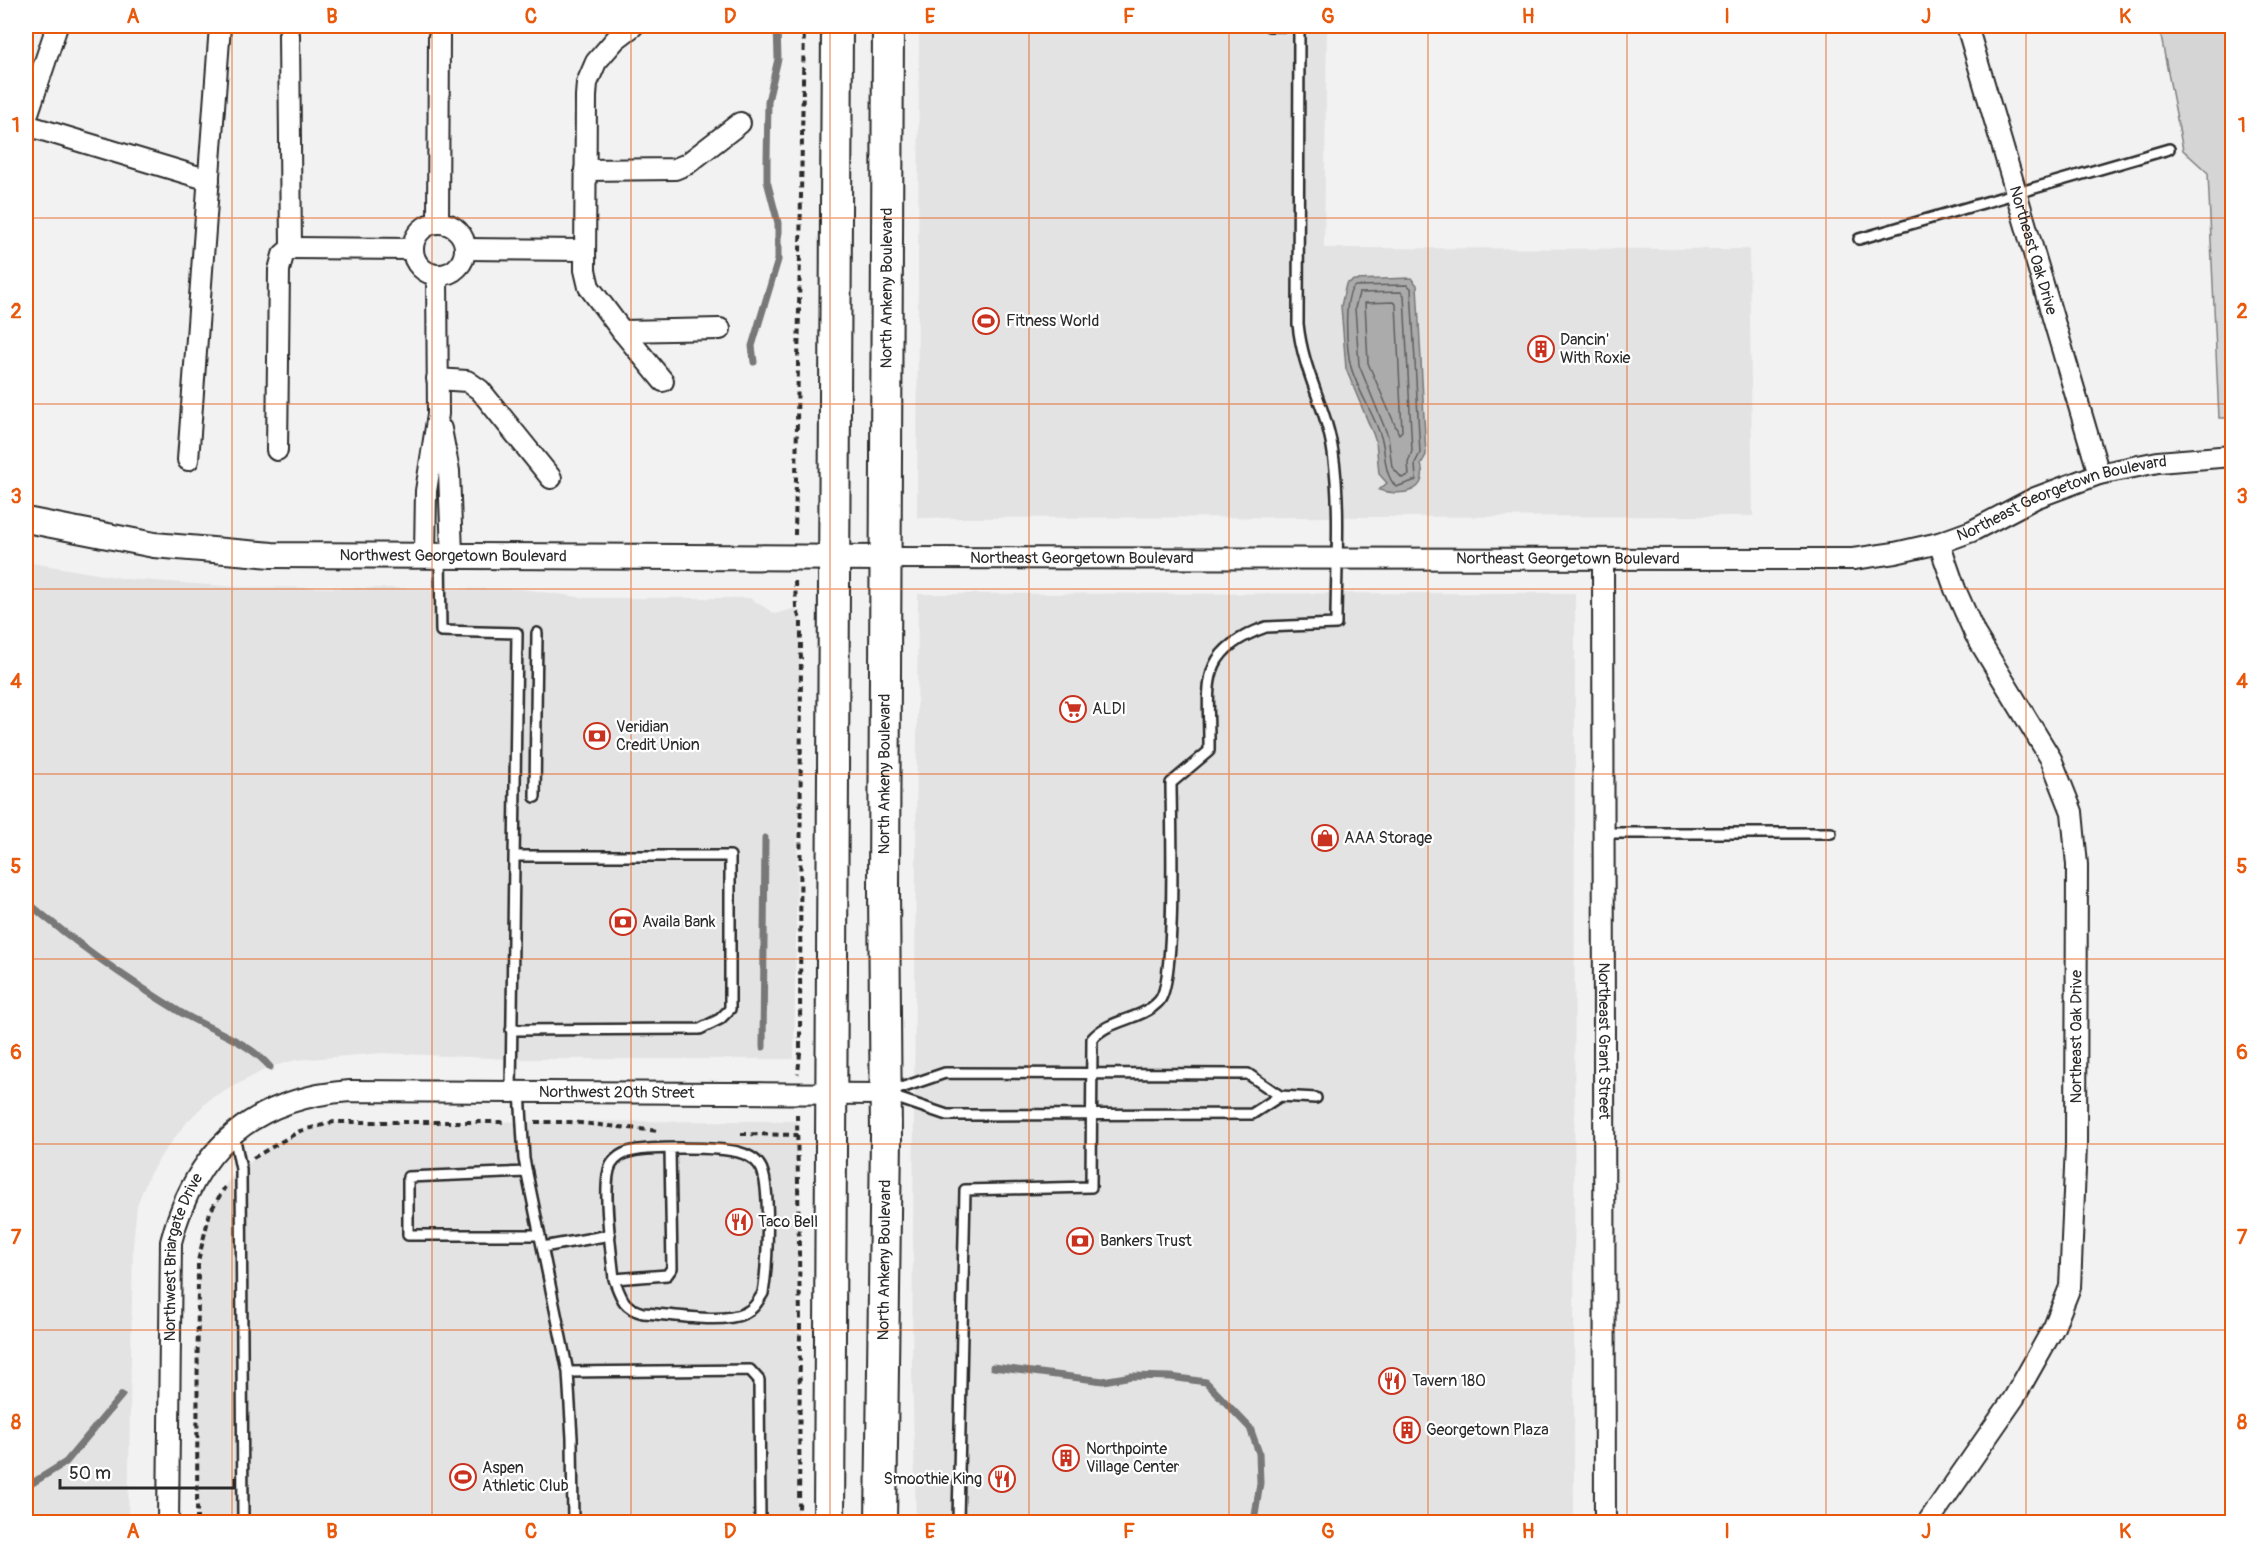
<svg xmlns="http://www.w3.org/2000/svg" width="2258" height="1548" font-family="Pangolin,sans-serif">
<style>
.built{fill:#e3e3e3}
.green{fill:#d5d5d5;stroke:#808080;stroke-width:1.5}
.water{fill:#ababab;stroke:#787878;stroke-width:1.5}
.lines{fill:none;stroke-linecap:round;stroke-linejoin:round}
.shore{stroke:#5e5e5e;stroke-width:1.5}
.stream{stroke:#787878;stroke-width:7}
.service-casing{stroke:#2b2b2b;stroke-width:14}
.minor-casing{stroke:#2b2b2b;stroke-width:24}
.tertiary-casing{stroke:#2b2b2b;stroke-width:28}
.primary-casing{stroke:#2b2b2b;stroke-width:34}
.path{stroke:#2b2b2b;stroke-width:4;stroke-dasharray:6 4.5;stroke-linecap:butt}
.service{stroke:#fff;stroke-width:9}
.minor{stroke:#fff;stroke-width:20}
.tertiary{stroke:#fff;stroke-width:24}
.primary{stroke:#fff;stroke-width:30}
.grid{fill:none;stroke:#e8590c;stroke-width:1.5;stroke-opacity:0.55}
.labels{text-anchor:middle;dominant-baseline:central;stroke-width:4.5;stroke-linejoin:round;paint-order:stroke}
.street-label{font-size:16px;fill:#2b2b2b;stroke:#fff}
.poi-label{font-size:16px;fill:#2b2b2b;stroke:#fff;text-anchor:start}
.neatline{fill:none;stroke:#e8590c;stroke-width:2}
.grid-label{font-size:20px;text-anchor:middle;font-weight:bold;fill:#e8590c}
</style>
<rect width="100%" height="100%" fill="#f2f2f2"/>
<filter id="ink" filterUnits="userSpaceOnUse"><feTurbulence type="fractalNoise" baseFrequency=".0167" numOctaves="2"/><feDisplacementMap in="SourceGraphic" scale="12" xChannelSelector="R" yChannelSelector="G"/><feConvolveMatrix kernelMatrix="1 2 1 2 8 2 1 2 1" color-interpolation-filters="sRGB"/></filter>
<g filter="url(#ink)">
<path class="built" d="M919,26H1327L1324,248L1749,249L1753,516L917,518Z
M26,562L127,579L237,587L521,589L586,598H750L775,614L796,608L801,622L794,1059H511L383,1053L296,1060L270,1067L211,1098L188,1121L165,1150L149,1175L137,1205L133,1245L128,1522H26Z
M1575,593L1574,1522H916L912,1370L918,594Z
M797,1121L798,1522H197V1297L201,1240L210,1212L228,1181L268,1147L315,1125L334,1122Z"/>
<path class="green" d="M2159,26H2232V418H2219L2208,173L2183,150Z"/>
<path class="water" d="M1411,278L1417,285L1426,455L1421,464C1429,494 1401,496 1379,490L1387,483L1379,474L1376,441L1346,369L1341,306L1346,284L1354,280Z"/>
<g class="lines">
<path class="shore" d="M1407,285L1411,288L1420,453L1415,463L1416,480L1396,487C1384,474 1386,457 1382,440C1375,415 1358,392 1351,367C1347,352 1342,295 1355,286Z
M1401,292L1404,295L1412,451L1408,463L1409,475L1402,478L1392,467L1388,436L1359,365L1355,308L1359,293Z
M1393,302L1396,304L1402,431L1399,434L1368,363L1365,303Z"/>
<path class="stream" d="M754,362L752,346L778,260V223L767,181V162L768,101L778,59L777,26
M26,901C73,941 126,979 180,1012C210,1030 247,1040 270,1067
M763,1047L765,838
M993,1367L1103,1381L1132,1376L1171,1377L1206,1382L1250,1428L1259,1453L1260,1483L1254,1522
M26,1487L66,1462L122,1395"/>
<defs>
<path id="service" d="M1269,26H1299
M1859,239L2169,149
M440,555L441,631L517,633L511,1091
M535,797L537,633
M1604,833H1831
M511,1030L700,1029L720,1019L730,1009V856H514
M520,1091L524,1159L568,1372L572,1438L573,1522
M889,1092L945,1073L1248,1074L1280,1096L1316,1098
M891,1096L947,1115H974L1252,1114L1280,1096
M234,1135L241,1169L243,1522
M527,1172L408,1177V1235H540
M543,1247L610,1235
M614,1279C621,1297 623,1308 643,1313C670,1314 722,1325 745,1313C754,1309 758,1301 763,1293C767,1269 772,1184 760,1166C756,1159 746,1154 738,1152C718,1147 653,1147 633,1151C624,1152 615,1158 611,1165C601,1183 612,1257 614,1279L667,1275L672,1268L670,1149
M568,1372L750,1370L759,1380L760,1522
M958,1522L965,1190L1091,1187L1092,1039C1110,1018 1141,1021 1159,1001C1177,982 1171,819 1171,783L1209,751C1210,687 1195,652 1266,627L1336,624C1336,570 1341,506 1333,453C1327,408 1303,373 1298,324L1299,26"/>
<g id="minor">
<path d="M633,26L616,39L596,62L587,83L586,96L585,270L589,287L622,331L720,329"/>
<path id="s1" d="M1967,26L2099,474"/>
<path d="M26,119L57,26"/>
<path d="M26,125L209,180"/>
<path d="M585,170L675,169L687,164L740,123"/>
<path d="M438,222L439,36"/>
<circle cx="439" cy="249" r="26"/>
<path d="M291,248L412,249"/>
<path d="M465,249L584,250"/>
<path d="M622,331L663,381"/>
<path d="M437,379L467,381L480,390L551,478"/>
<path d="M441,429L449,471L452,554"/>
<path d="M277,450L279,270L283,255L291,248L289,35"/>
<path d="M188,460L220,26"/>
<path d="M425,554L426,491L438,414L437,275"/>
<path id="s2" d="M886,558L1853,559L1895,553L1939,543L1972,531L2035,498L2099,474L2158,462L2232,456"/>
<path id="s3" d="M1603,559L1605,1522"/>
<path id="s4" d="M168,1522L171,1242C195,1148 253,1098 350,1091L884,1094"/>
<path id="s5" d="M1928,1522L2014,1398L2054,1327L2070,1287L2076,1145L2077,865L2072,812L2051,759L1975,634L1955,589L1939,543"/>
</g>
<g id="tertiary">
<path id="s6" d="M26,520L154,545L272,555L886,558"/>
</g>
<g id="primary">
<path d="M829,1522L837,26"/>
<path id="s7" d="M881,1522L886,1137L884,889L888,26"/>
</g>
</defs>
<use href="#service" class="service-casing"/>
<use href="#minor" class="minor-casing"/>
<use href="#tertiary" class="tertiary-casing"/>
<use href="#primary" class="primary-casing"/>
<path class="path" d="M2232,168L2229,224L2232,291
M795,535L804,26
M795,581L796,608L801,622L800,1053L798,1074
M797,1114L800,1322L799,1522
M535,1122H570L659,1131
M741,1134L798,1135
M253,1158L300,1131L334,1122H507
M197,1522L198,1261L210,1212L225,1187"/>
<use href="#service" class="service"/>
<use href="#minor" class="minor"/>
<use href="#tertiary" class="tertiary"/>
<use href="#primary" class="primary"/>
</g>
</g>
<path class="grid" d="M232,26V1522M432,26V1522M631,26V1522M830,26V1522M1029,26V1522M1229,26V1522M1428,26V1522M1627,26V1522M1826,26V1522M2026,26V1522M26,218H2232M26,404H2232M26,589H2232M26,774H2232M26,959H2232M26,1144H2232M26,1330H2232"/>
<defs>
<symbol id="stadium-ring" viewBox="-11 -11 22 22"><circle r="9.5" fill="#fff" stroke="#c8321e" stroke-width="1.5"/><path d="M0-5a6.5 5 0 1 0 0 10a6.5 5 0 1 0 0-10ZM-3.5-1.8h7v3.6h-7Z" fill="#c8321e"/></symbol>
<symbol id="building-ring" viewBox="-11 -11 22 22"><circle r="9.5" fill="#fff" stroke="#c8321e" stroke-width="1.5"/><path d="M-4-6H4V6H1V3H-1V6H-4ZM-2.5-4.3h1.7v1.8h-1.7ZM.8-4.3h1.7v1.8H.8ZM-2.5-1h1.7V.8h-1.7ZM.8-1h1.7V.8H.8Z" fill="#c8321e"/></symbol>
<symbol id="supermarket-ring" viewBox="-11 -11 22 22"><circle r="9.5" fill="#fff" stroke="#c8321e" stroke-width="1.5"/><path d="M-6-5.5h2.5l.6 2H6L4.5 2H-2.5L-4.4-4H-6ZM-1.5 3.2a1.3 1.3 0 1 0 .1 0ZM3 3.2a1.3 1.3 0 1 0 .1 0Z" fill="#c8321e"/></symbol>
<symbol id="bank-ring" viewBox="-11 -11 22 22"><circle r="9.5" fill="#fff" stroke="#c8321e" stroke-width="1.5"/><path d="M-6-4H6V4H-6ZM0-2.3a2.3 2.3 0 1 0 0 4.6a2.3 2.3 0 1 0 0-4.6Z" fill="#c8321e"/></symbol>
<symbol id="shop-ring" viewBox="-11 -11 22 22"><circle r="9.5" fill="#fff" stroke="#c8321e" stroke-width="1.5"/><path d="M-5-2.5h2.3a2.7 3.5 0 0 1 5.4 0H5L5.5 6h-11ZM-1.5-2.5h3a1.5 2.3 0 0 0-3 0Z" fill="#c8321e"/></symbol>
<symbol id="restaurant-ring" viewBox="-11 -11 22 22"><circle r="9.5" fill="#fff" stroke="#c8321e" stroke-width="1.5"/><path d="M-5-6h1v4h1v-4h1v4h1v-4h1v5L-1.5 .5V6h-2V.5L-5-1ZM5-6V6H3V1.5H1.5Q1.5-4 5-6Z" fill="#c8321e"/></symbol>
</defs>
<g fill-rule="evenodd">
<use href="#stadium-ring" x="971" y="306" width="30" height="30"/>
<use href="#building-ring" x="1526" y="334" width="30" height="30"/>
<use href="#supermarket-ring" x="1058" y="694" width="30" height="30"/>
<use href="#bank-ring" x="582" y="721" width="30" height="30"/>
<use href="#shop-ring" x="1310" y="823" width="30" height="30"/>
<use href="#bank-ring" x="608" y="907" width="30" height="30"/>
<use href="#restaurant-ring" x="724" y="1207" width="30" height="30"/>
<use href="#bank-ring" x="1065" y="1226" width="30" height="30"/>
<use href="#restaurant-ring" x="1377" y="1366" width="30" height="30"/>
<use href="#building-ring" x="1392" y="1415" width="30" height="30"/>
<use href="#building-ring" x="1051" y="1443" width="30" height="30"/>
<use href="#stadium-ring" x="448" y="1462" width="30" height="30"/>
<use href="#restaurant-ring" x="987" y="1464" width="30" height="30"/>
</g>
<g class="labels">
<g class="street-label">
<text stroke="none"><textPath href="#s1" startOffset="234">Northeast Oak Drive</textPath></text>
<text stroke="none"><textPath href="#s7" startOffset="1234">North Ankeny Boulevard</textPath></text>
<text stroke="none"><textPath href="#s2" startOffset="1186">Northeast Georgetown Boulevard</textPath></text>
<text stroke="none"><textPath href="#s6" startOffset="430">Northwest Georgetown Boulevard</textPath></text>
<text stroke="none"><textPath href="#s2" startOffset="196">Northeast Georgetown Boulevard</textPath></text>
<text stroke="none"><textPath href="#s2" startOffset="682">Northeast Georgetown Boulevard</textPath></text>
<text stroke="none"><textPath href="#s7" startOffset="748">North Ankeny Boulevard</textPath></text>
<text stroke="none"><textPath href="#s5" startOffset="526">Northeast Oak Drive</textPath></text>
<text stroke="none"><textPath href="#s3" startOffset="482">Northeast Grant Street</textPath></text>
<text stroke="none"><textPath href="#s4" startOffset="800">Northwest 20th Street</textPath></text>
<text stroke="none"><textPath href="#s4" startOffset="267">Northwest Briargate Drive</textPath></text>
<text stroke="none"><textPath href="#s7" startOffset="262">North Ankeny Boulevard</textPath></text>
</g>
<g class="poi-label">
<text x="1006" y="321">Fitness World</text>
<text x="1560" y="340">Dancin'<tspan x="1560" dy="18">With Roxie</tspan></text>
<text x="1092" y="709">ALDI</text>
<text x="616" y="727">Veridian<tspan x="616" dy="18">Credit Union</tspan></text>
<text x="1344" y="838">AAA Storage</text>
<text x="642" y="922">Availa Bank</text>
<text x="758" y="1222">Taco Bell</text>
<text x="1100" y="1241">Bankers Trust</text>
<text x="1412" y="1381">Tavern 180</text>
<text x="1426" y="1430">Georgetown Plaza</text>
<text x="1086" y="1449">Northpointe<tspan x="1086" dy="18">Village Center</tspan></text>
<text x="482" y="1468">Aspen<tspan x="482" dy="18">Athletic Club</tspan></text>
<text x="982" y="1479" text-anchor="end">Smoothie King</text>
</g>
</g>
<rect width="2258" height="1548" fill="none" stroke="#fff" stroke-width="66"/>
<path d="M60 1479v9h174v-9" fill="none" stroke="#2b2b2b" stroke-width="3"/>
<text x="69" y="1479" font-size="18" fill="#2b2b2b" stroke="#ffffff" stroke-width="4.5" paint-order="stroke">50 m</text>
<rect x="33" y="33" width="2192" height="1482" class="neatline"/>
<g class="grid-label">
<text x="133" y="23">A</text>
<text x="332" y="23">B</text>
<text x="531" y="23">C</text>
<text x="730" y="23">D</text>
<text x="930" y="23">E</text>
<text x="1129" y="23">F</text>
<text x="1328" y="23">G</text>
<text x="1528" y="23">H</text>
<text x="1727" y="23">I</text>
<text x="1926" y="23">J</text>
<text x="2125" y="23">K</text>
<text x="16" y="132">1</text>
<text x="2242" y="132">1</text>
<text x="16" y="318">2</text>
<text x="2242" y="318">2</text>
<text x="16" y="503">3</text>
<text x="2242" y="503">3</text>
<text x="16" y="688">4</text>
<text x="2242" y="688">4</text>
<text x="16" y="873">5</text>
<text x="2242" y="873">5</text>
<text x="16" y="1059">6</text>
<text x="2242" y="1059">6</text>
<text x="16" y="1244">7</text>
<text x="2242" y="1244">7</text>
<text x="16" y="1429">8</text>
<text x="2242" y="1429">8</text>
<text x="133" y="1538">A</text>
<text x="332" y="1538">B</text>
<text x="531" y="1538">C</text>
<text x="730" y="1538">D</text>
<text x="930" y="1538">E</text>
<text x="1129" y="1538">F</text>
<text x="1328" y="1538">G</text>
<text x="1528" y="1538">H</text>
<text x="1727" y="1538">I</text>
<text x="1926" y="1538">J</text>
<text x="2125" y="1538">K</text>
</g>
</svg>
